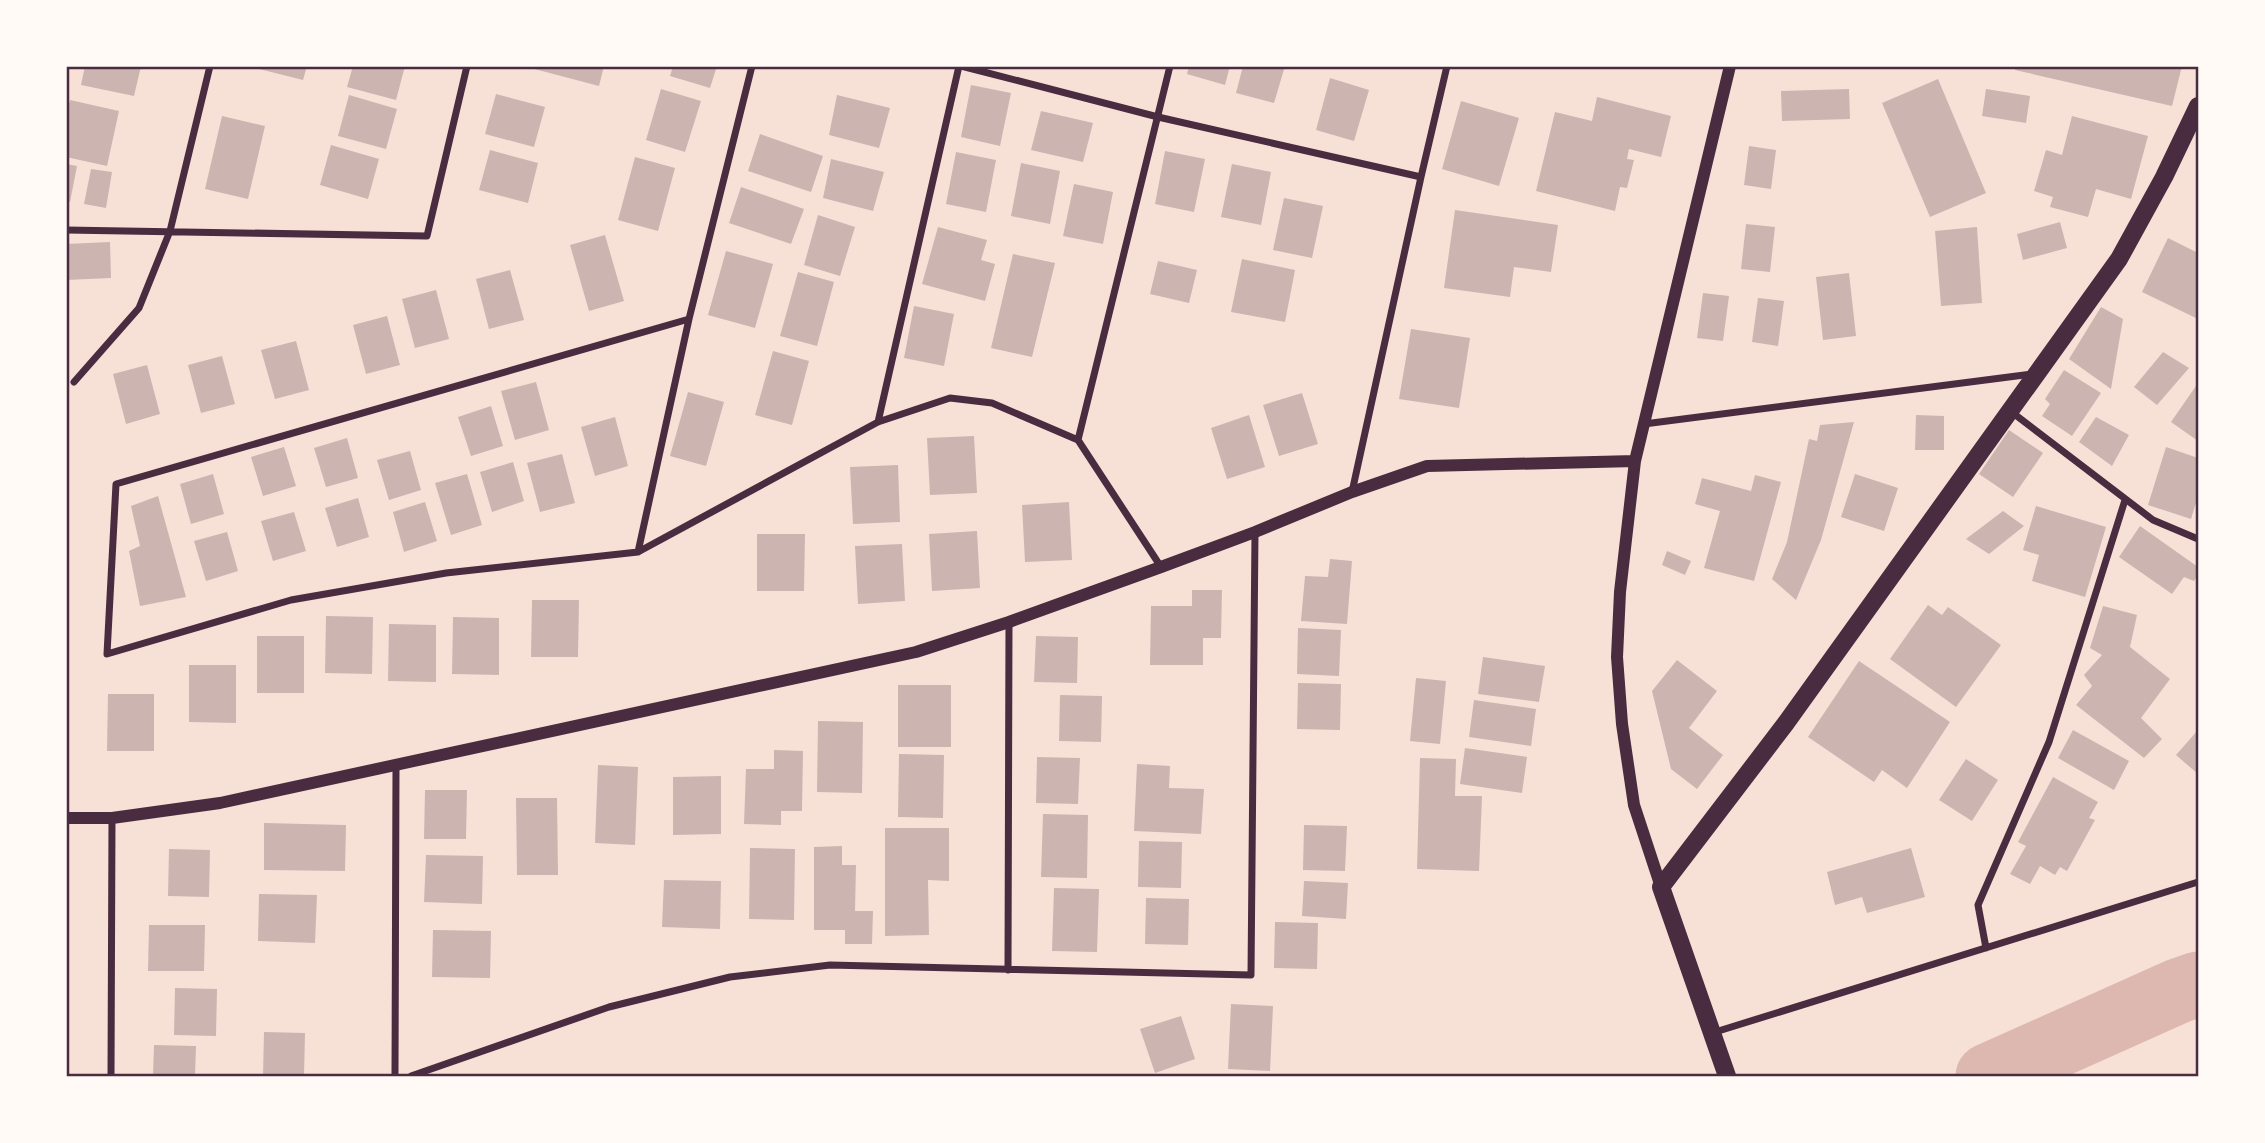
<svg xmlns="http://www.w3.org/2000/svg" width="2265" height="1143" font-family="Cabin,sans-serif">
<style>
.lines{fill:none;stroke-linecap:round;stroke-linejoin:round}
.river{stroke:#dcb8b0;stroke-width:65}
.building{fill:#ccb4b1}
.minor{stroke:#4a2c40;stroke-width:7}
.tertiary{stroke:#4a2c40;stroke-width:12}
.primary{stroke:#4a2c40;stroke-width:18}
.neatline{fill:none;stroke:#4a2c40;stroke-width:2.5}
</style>
<rect width="100%" height="100%" fill="#f7e1d7"/>
<g class="lines">
<path class="river" d="M1988,1076L2178,991L2198,984"/>
</g>
<path class="building" d="M85,66H141L134,96L81,85Z
M260,66H307L303,80L259,69Z
M353,66H405L396,100L347,87Z
M523,66H604L599,86Z
M673,66H717L710,88L670,76Z
M1189,66H1230L1225,85L1187,74Z
M1243,66H1285L1274,103L1236,93Z
M2016,66H2182L2172,106L2015,70Z
M1330,78L1369,90L1354,141L1316,130Z
M1938,79L1986,193L1930,217L1882,103Z
M971,85L1011,93L1000,146L961,137Z
M661,89L701,101L685,152L646,140Z
M1849,89L1850,119L1782,121L1781,91Z
M1986,89L2030,96L2026,123L1982,116Z
M496,94L545,107L534,147L485,134Z
M349,95L397,109L386,149L338,136Z
M837,95L890,108L879,148L829,135Z
M1597,97L1671,116L1661,157L1629,149L1627,159L1634,160L1627,188L1620,187L1615,211L1536,191L1555,112L1592,121Z
M70,100L119,111L107,166L66,157V115Z
M1461,101L1519,118L1499,186L1442,169Z
M1041,111L1093,123L1083,162L1031,150Z
M222,116L265,126L248,199L205,189Z
M2072,116L2148,136L2131,199L2096,189L2088,217L2050,207L2053,197L2034,191L2046,150L2062,155Z
M760,134L823,156L811,192L748,171Z
M331,145L379,159L368,199L320,185Z
M1749,146L1776,150L1771,189L1744,185Z
M490,150L538,163L528,203L479,190Z
M1165,151L1205,159L1194,212L1155,204Z
M956,152L996,160L986,212L946,204Z
M635,157L675,168L658,231L618,220Z
M831,159L884,172L873,211L823,198Z
M1021,163L1060,171L1050,224L1011,216Z
M66,164L77,166L70,202L66,201Z
M1232,164L1271,172L1261,225L1221,217Z
M91,169L112,172L106,208L84,204Z
M1074,184L1113,192L1103,244L1063,236Z
M741,187L804,209L791,244L729,223Z
M1284,198L1323,206L1312,258L1273,250Z
M1455,210L1558,225L1551,272L1514,267L1510,297L1444,288Z
M818,215L855,227L840,276L804,265Z
M2060,222L2067,248L2023,260L2017,234Z
M1746,224L1775,227L1770,272L1741,269Z
M938,227L987,240L981,260L995,264L985,301L922,284Z
M1977,227L1982,303L1941,306L1935,231Z
M605,235L624,301L589,311L570,245Z
M2168,238L2198,253V319L2142,292Z
M110,242L111,278L66,280V244Z
M726,251L773,264L755,328L708,315Z
M1013,254L1055,263L1032,357L991,348Z
M1242,259L1295,270L1285,322L1231,312Z
M1158,261L1197,270L1189,303L1150,294Z
M510,270L524,320L489,329L476,279Z
M798,272L834,282L817,346L780,336Z
M1849,273L1856,336L1823,340L1816,277Z
M436,290L449,339L415,348L402,299Z
M1703,293L1729,296L1723,341L1697,338Z
M1758,298L1784,301L1778,346L1752,342Z
M914,306L954,314L944,366L904,358Z
M2101,307L2123,319L2111,389L2069,359Z
M387,316L400,365L366,374L353,325Z
M1411,329L1470,338L1459,408L1399,399Z
M296,341L309,390L275,399L261,350Z
M773,351L809,361L792,425L755,415Z
M2163,352L2189,368L2157,405L2134,387Z
M222,356L235,404L201,413L188,365Z
M147,365L160,414L126,424L113,374Z
M2064,370L2101,393L2072,436L2042,416L2050,404L2045,399Z
M536,382L549,430L515,440L501,391Z
M2198,383V441L2171,422Z
M688,392L724,402L706,466L670,456Z
M1302,393L1318,444L1279,456L1263,405Z
M491,406L503,446L471,456L458,417Z
M1249,415L1265,467L1227,479L1211,428Z
M1916,415L1944,416V450H1915Z
M615,417L628,466L595,476L581,427Z
M2096,417L2129,435L2112,466L2079,442Z
M1854,422L1821,540L1796,600L1772,579L1787,542L1809,439L1817,441L1820,425Z
M2009,430L2043,453L2013,497L1979,474Z
M974,436L977,493L930,495L927,438Z
M347,438L358,478L326,487L314,448Z
M284,447L296,486L263,496L251,457Z
M2166,447L2198,458V496L2191,519L2148,505Z
M410,451L421,490L389,500L377,460Z
M562,454L575,503L540,512L527,463Z
M513,462L524,501L492,512L480,472Z
M898,465L900,522L853,524L850,467Z
M213,474L224,514L191,524L180,484Z
M467,474L482,525L451,535L435,483Z
M1855,474L1898,488L1884,531L1841,517Z
M1755,475L1781,482L1754,581L1704,568L1720,511L1695,504L1702,478L1751,491Z
M158,496L186,597L140,606L129,551L140,546L131,506Z
M358,498L369,537L337,547L325,508Z
M425,502L437,541L404,552L393,512Z
M1069,502L1072,560L1025,562L1022,505Z
M2036,506L2106,527L2085,597L2032,581L2039,555L2023,550Z
M2003,511L2024,526L1989,554L1966,539Z
M294,512L306,551L273,561L261,521Z
M2140,526L2198,567V575L2194,581L2184,577L2172,594L2119,557Z
M977,531L980,588L932,591L929,534Z
M227,532L238,571L206,581L194,541Z
M757,534H805L804,591H757Z
M902,544L905,601L858,604L855,546Z
M1667,551L1691,561L1685,575L1662,565Z
M1330,559L1352,561L1347,624L1301,621L1305,576L1328,577Z
M1192,590H1222L1221,638H1203V665H1150L1151,606H1192Z
M532,600H579L578,657H531Z
M1928,605L1942,615L1948,607L2001,645L1956,707L1890,659Z
M2103,606L2137,615L2130,647L2170,679L2141,718L2162,739L2144,758L2076,705L2092,686L2084,675L2102,655L2090,648Z
M326,616L373,617L372,674L325,673Z
M453,617L499,618V675L452,674Z
M389,624L436,625V682L388,681Z
M1298,628L1341,630L1339,676L1297,674Z
M257,636H304V693H257Z
M1036,636L1078,637L1077,683L1034,682Z
M1483,657L1545,666L1539,702L1478,694Z
M1677,660L1717,691L1689,728L1723,755L1697,789L1671,769L1652,691Z
M1859,661L1950,722L1907,788L1882,770L1874,782L1808,737Z
M189,665H236V723L189,722Z
M1416,678L1446,681L1440,744L1410,741Z
M1298,683L1341,684L1340,730L1297,729Z
M898,685H951V747H898Z
M108,694H154V751H107Z
M1060,695L1102,696L1101,742L1059,741Z
M1474,700L1536,709L1531,746L1469,737Z
M818,721L863,722L862,793L817,792Z
M2073,730L2129,761L2114,790L2058,758Z
M2198,730V774L2176,755Z
M1465,748L1527,757L1522,793L1460,784Z
M774,750L803,751L802,811H781V825L744,824L746,769H774Z
M899,754L944,755L943,818L898,817Z
M1037,757L1080,758L1078,804L1036,803Z
M1420,758L1456,759L1455,796H1482L1479,871L1417,869Z
M1966,759L1998,780L1972,821L1939,800Z
M1137,764L1170,766L1169,788L1204,789L1201,834L1134,831Z
M598,765L638,767L635,845L595,843Z
M721,776V834L673,835V777Z
M2053,777L2098,802L2089,818L2095,820L2067,871L2060,867L2055,875L2040,866L2030,884L2010,874L2026,846L2018,842Z
M425,790H467L466,839H424Z
M516,798H557L558,875H517Z
M1043,814L1088,815L1087,878L1041,877Z
M264,823L346,825L345,871L264,870Z
M1304,825L1347,826L1345,871L1303,870Z
M885,828H949V881L928,880L929,935L885,936Z
M1139,841L1182,842L1181,888L1138,887Z
M842,846V865H856L855,911H873L872,944H845V930H814V847Z
M750,848L795,849L794,920L749,919Z
M1911,848L1925,897L1867,913L1862,897L1835,905L1827,872Z
M169,849L210,850L209,897L168,896Z
M426,855L483,856L482,904L424,902Z
M664,880L721,881L720,929L662,927Z
M1304,881L1348,883L1346,919L1302,916Z
M1054,888L1099,889L1097,952L1052,951Z
M259,894L317,895L315,943L258,941Z
M1146,898L1189,899L1188,945L1145,944Z
M1275,922L1318,923L1317,969L1274,968Z
M149,925H205L204,971H148Z
M433,930L491,931L490,978L432,977Z
M175,988L217,989L216,1036L174,1035Z
M1231,1004L1273,1006L1270,1071L1228,1069Z
M1181,1016L1195,1059L1155,1073L1140,1029Z
M264,1032L305,1033L304,1076H263Z
M154,1045L196,1046L195,1076H153Z"/>
<g class="lines">
<path class="minor" d="M961,66L1158,117L1421,177
M66,230L427,236L467,66
M689,319L116,484L107,654L291,600L446,573L638,552L878,422L950,398L992,403L1078,440L1161,567
M74,382L139,308L170,231L210,66
M2009,410L2153,520L2198,539
M878,422L959,66
M1644,424L2032,374
M1078,440L1170,66
M1352,492L1421,177L1447,66
M638,552L689,319L752,66
M1986,948L1978,905L2049,742L2125,500
M1008,970L1009,622
M1712,1033L2198,882
M111,1076L112,818
M395,1076L396,765
M411,1076L609,1007L730,977L830,965L1251,975L1255,532"/>
<path class="tertiary" d="M66,818H112L220,803L916,652L1009,622L1161,567L1255,532L1352,492L1427,466L1635,461
M1661,887L1634,805L1622,724L1617,657L1620,592L1635,461L1730,66"/>
<path class="primary" d="M1727,1076L1661,887L1786,723L2119,259L2164,177L2198,106"/>
</g>
<rect width="2265" height="1143" fill="none" stroke="#fffaf5" stroke-width="136"/>
<rect x="68" y="68" width="2129" height="1007" class="neatline"/>
</svg>
